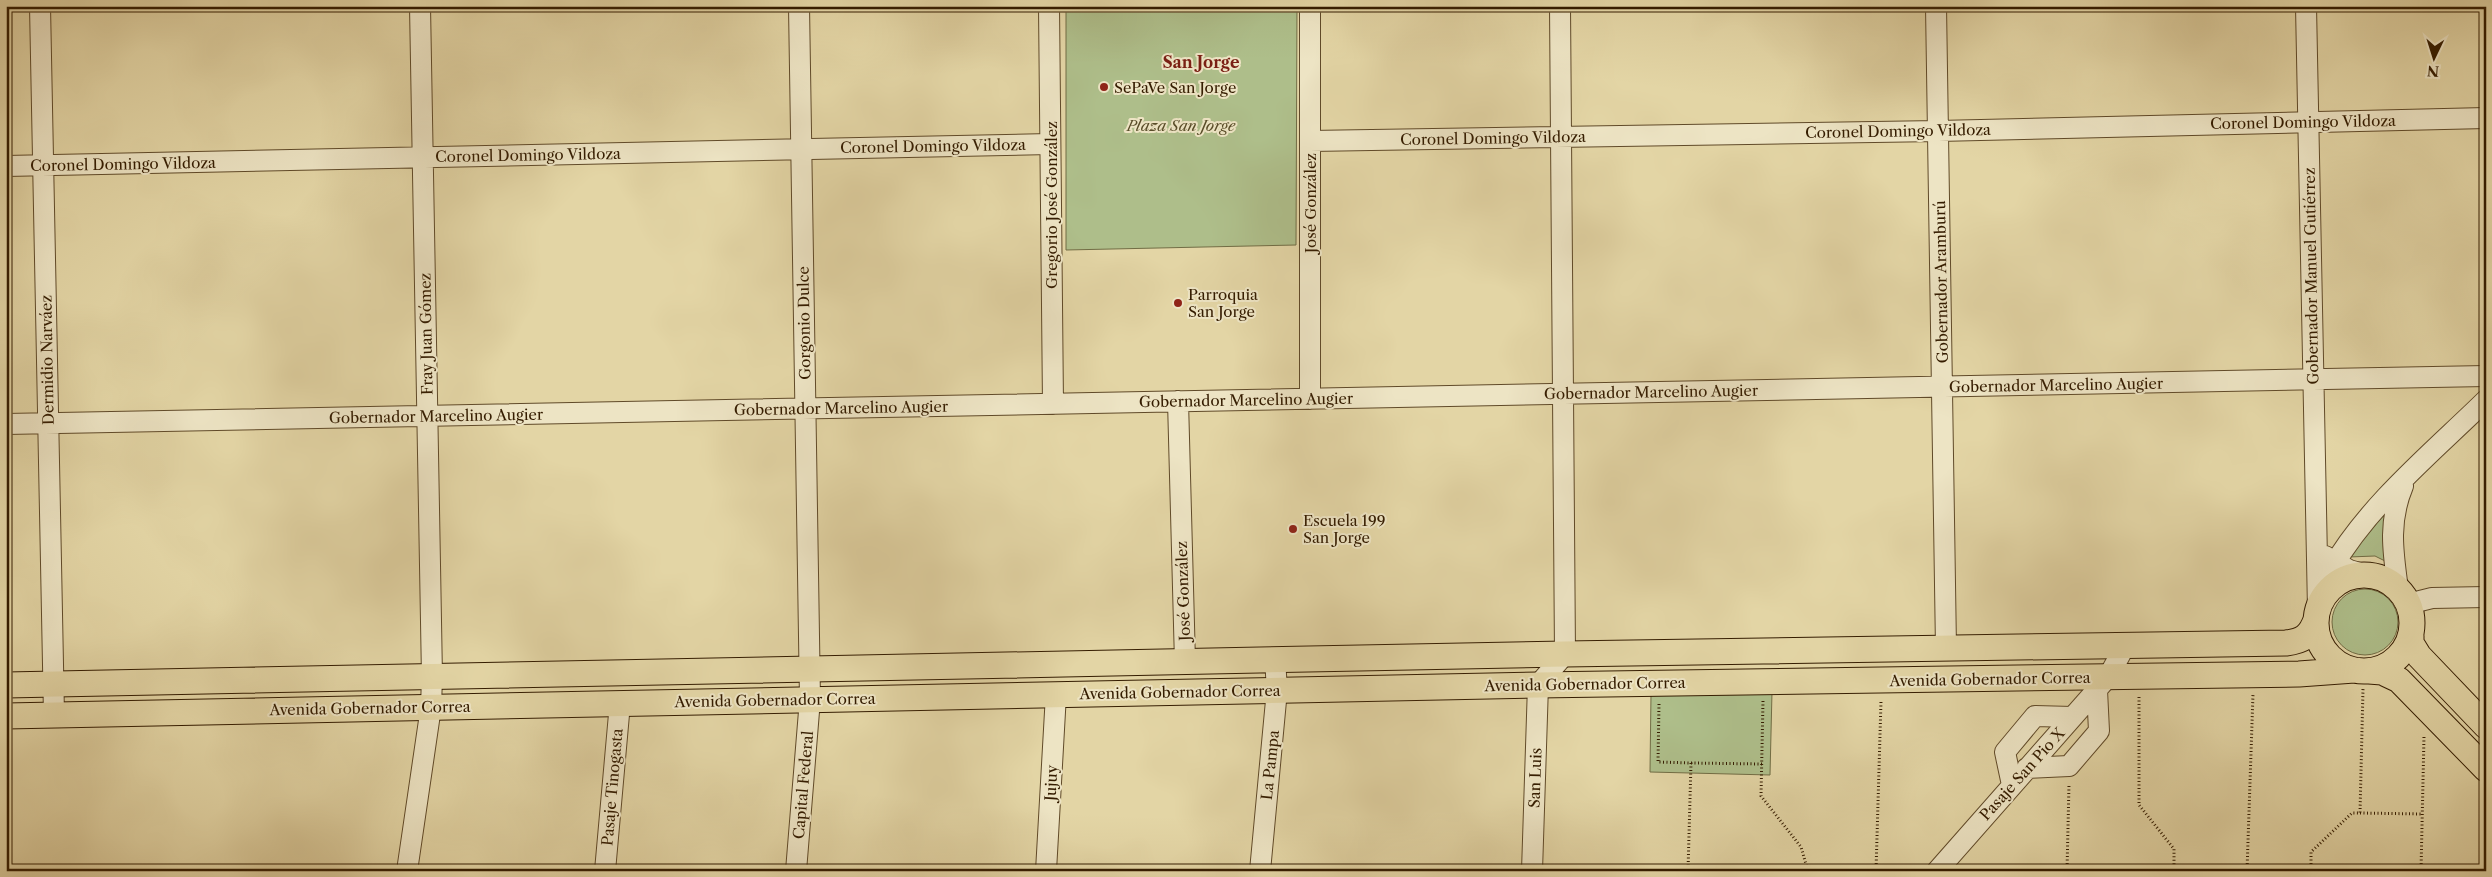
<svg xmlns="http://www.w3.org/2000/svg" width="2492" height="877" font-family="'Libre Caslon Text',serif">
<style>
.green{fill:#aebe8a;stroke:#716d45}
.lines{fill:none;stroke-linecap:round;stroke-linejoin:round}
.minor-casing{stroke:#604a29;stroke-width:22}
.major-casing{stroke:#341c00;stroke-width:27}
.path{stroke:#341c00;stroke-width:3;stroke-dasharray:1 2.5;stroke-linecap:butt}
.minor{stroke:#ede4c4;stroke-width:20}
.major{stroke:#e3d5a5;stroke-width:25}
.poi-dot{fill:#8f2418;stroke:#ede4c4;stroke-width:2}
.labels{text-anchor:middle;dominant-baseline:central;stroke-width:4;stroke-linejoin:round;paint-order:stroke}
.poi-label{font-size:15px;fill:#341c00;stroke:#ede4c4;text-anchor:start}
.street-label{font-size:15px;fill:#341c00;stroke:#ede4c4}
.park-label{font-size:15px;font-style:italic;fill:#594d29;stroke:#ede4c4}
.neighbourhood-label{font-size:16px;font-weight:bold;fill:#7a1f14;stroke:#ede4c4}
</style>
<rect width="100%" height="100%" fill="#e3d5a5"/>
<filter id="stains"><feTurbulence type="fractalNoise" baseFrequency=".004" numOctaves="4"/><feColorMatrix values="0 0 0 0 .2 0 0 0 0 .09 0 0 0 0 .02 0 0 0 .5 -.17"/></filter>
<radialGradient id="worn" r=".72"><stop offset=".6" stop-color="#630" stop-opacity="0"/><stop offset="1" stop-color="#630" stop-opacity=".3"/></radialGradient>
<path class="green" d="M1066,6H1297L1296,245L1066,250Z
M2385,513L2387,562L2375,556L2349,557Z
M2332 622a33 33 0 1 1 66 0a33 33 0 1 1-66 0Z
M1772,692L1770,775L1650,772L1651,694Z"/>
<g class="lines">
<defs>
<path id="minor" d="M40,6L54,715
M1049,6L1053,404
M1310,6V399
M1936,6L1946,648
M2306,6L2318,610
M1310,141L1938,131L2486,118
M6,166L1050,144
M1178,401L1185,662
M6,424L2486,376
M2325,556L2349,570L2367,575
M2398,589C2393,552 2388,522 2403,486
M2321,601C2324,590 2327,578 2332,568C2369,504 2434,451 2486,400
M2408,604L2432,598L2486,597
M2027,768L2069,766L2099,731L2097,690
M2012,785L2005,752L2035,716L2072,717
M407,871L431,707L432,677L420,6
M605,871L620,703
M796,871L810,699L799,6
M1046,871L1056,694
M1260,871L1277,690L1275,659
M1532,871L1538,685L1565,654L1560,6
M1937,871L2108,677L2125,646"/>
<path id="major" d="M2316 623a48 48 0 1 1 96 0a48 48 0 1 1-96 0Z
M2411,636V643L2419,656L2486,726
M2369,671L2382,672L2399,680L2486,769
M6,685L1565,654L2286,643C2303,641 2310,636 2316,620
M6,716L1538,685L2299,674L2354,670"/>
</defs>
<use href="#minor" class="minor-casing"/>
<use href="#major" class="major-casing"/>
<path class="path" d="M2139,697V805L2174,849V871
M1763,701L1761,796L1801,847L1808,871
M1659,704L1658,762L1691,763L1688,871
M1691,763L1762,764
M2360,813L2422,814
M1876,871L1881,701
M2067,871L2069,784
M2247,871L2253,694
M2311,871V852L2352,813H2360L2363,689
M2421,871L2424,736"/>
<use href="#minor" class="minor"/>
<use href="#major" class="major"/>
</g>
<g class="poi-dot">
<circle cx="1104" cy="87" r="5"/>
<circle cx="1178" cy="303" r="5"/>
<circle cx="1293" cy="529" r="5"/>
</g>
<g class="labels">
<g class="poi-label">
<text x="1114" y="87">SePaVe San Jorge</text>
<text x="1188" y="294">Parroquia<tspan x="1188" dy="17">San Jorge</tspan></text>
<text x="1303" y="520">Escuela 199<tspan x="1303" dy="17">San Jorge</tspan></text>
</g>
<g class="street-label">
<text transform="translate(2303 122) rotate(-1)">Coronel Domingo Vildoza</text>
<text transform="translate(1898 131) rotate(-1)">Coronel Domingo Vildoza</text>
<text transform="translate(1493 138) rotate(-1)">Coronel Domingo Vildoza</text>
<text transform="translate(933 146) rotate(-1)">Coronel Domingo Vildoza</text>
<text transform="translate(528 155) rotate(-1)">Coronel Domingo Vildoza</text>
<text transform="translate(123 164) rotate(-1)">Coronel Domingo Vildoza</text>
<text transform="translate(1310 203) rotate(-90)">José González</text>
<text transform="translate(1051 205) rotate(-90)">Gregorio José González</text>
<text transform="translate(2311 276) rotate(-91)">Gobernador Manuel Gutiérrez</text>
<text transform="translate(1941 282) rotate(-91)">Gobernador Aramburú</text>
<text transform="translate(804 323) rotate(-91)">Gorgonio Dulce</text>
<text transform="translate(426 334) rotate(-91)">Fray Juan Gómez</text>
<text transform="translate(47 360) rotate(-91)">Dermidio Narváez</text>
<text transform="translate(2056 385) rotate(-1)">Gobernador Marcelino Augier</text>
<text transform="translate(1651 392) rotate(-1)">Gobernador Marcelino Augier</text>
<text transform="translate(1246 400) rotate(-1)">Gobernador Marcelino Augier</text>
<text transform="translate(841 408) rotate(-1)">Gobernador Marcelino Augier</text>
<text transform="translate(436 416) rotate(-1)">Gobernador Marcelino Augier</text>
<text transform="translate(1183 591) rotate(-92)">José González</text>
<text transform="translate(1990 679) rotate(-1)">Avenida Gobernador Correa</text>
<text transform="translate(1585 684) rotate(-1)">Avenida Gobernador Correa</text>
<text transform="translate(1180 692) rotate(-1)">Avenida Gobernador Correa</text>
<text transform="translate(775 700) rotate(-1)">Avenida Gobernador Correa</text>
<text transform="translate(370 708) rotate(-1)">Avenida Gobernador Correa</text>
<text transform="translate(1270 765) rotate(-84)">La Pampa</text>
<text transform="translate(2022 774) rotate(-48)">Pasaje San Pio X</text>
<text transform="translate(1535 778) rotate(-88)">San Luis</text>
<text transform="translate(1051 783) rotate(-87)">Jujuy</text>
<text transform="translate(803 785) rotate(-85)">Capital Federal</text>
<text transform="translate(612 787) rotate(-85)">Pasaje Tinogasta</text>
</g>
<g class="park-label">
<text x="1181" y="125">Plaza San Jorge</text>
</g>
<g class="neighbourhood-label">
<text x="1201" y="62">San Jorge</text>
</g>
</g>
<rect width="2492" height="877" fill="none" stroke="#e3d5a5" stroke-width="25"/>
<rect x="8" y="8" width="2477" height="862" fill="none" stroke="#341c00" stroke-width="2.5"/>
<rect x="12" y="12" width="2467" height="852" fill="none" stroke="#341c00"/>
<g transform="translate(2434 58) rotate(184)" stroke="#ede4c4" stroke-width="4" paint-order="stroke">
<path d="M0-4L9 19L0 12L-9 19Z" fill="#341c00"/>
<text y="-8" font-size="14" font-weight="bold" text-anchor="middle" fill="#341c00">N</text>
</g>
<rect width="100%" height="100%" filter="url(#stains)"/>
<rect width="100%" height="100%" fill="url(#worn)"/>
</svg>
